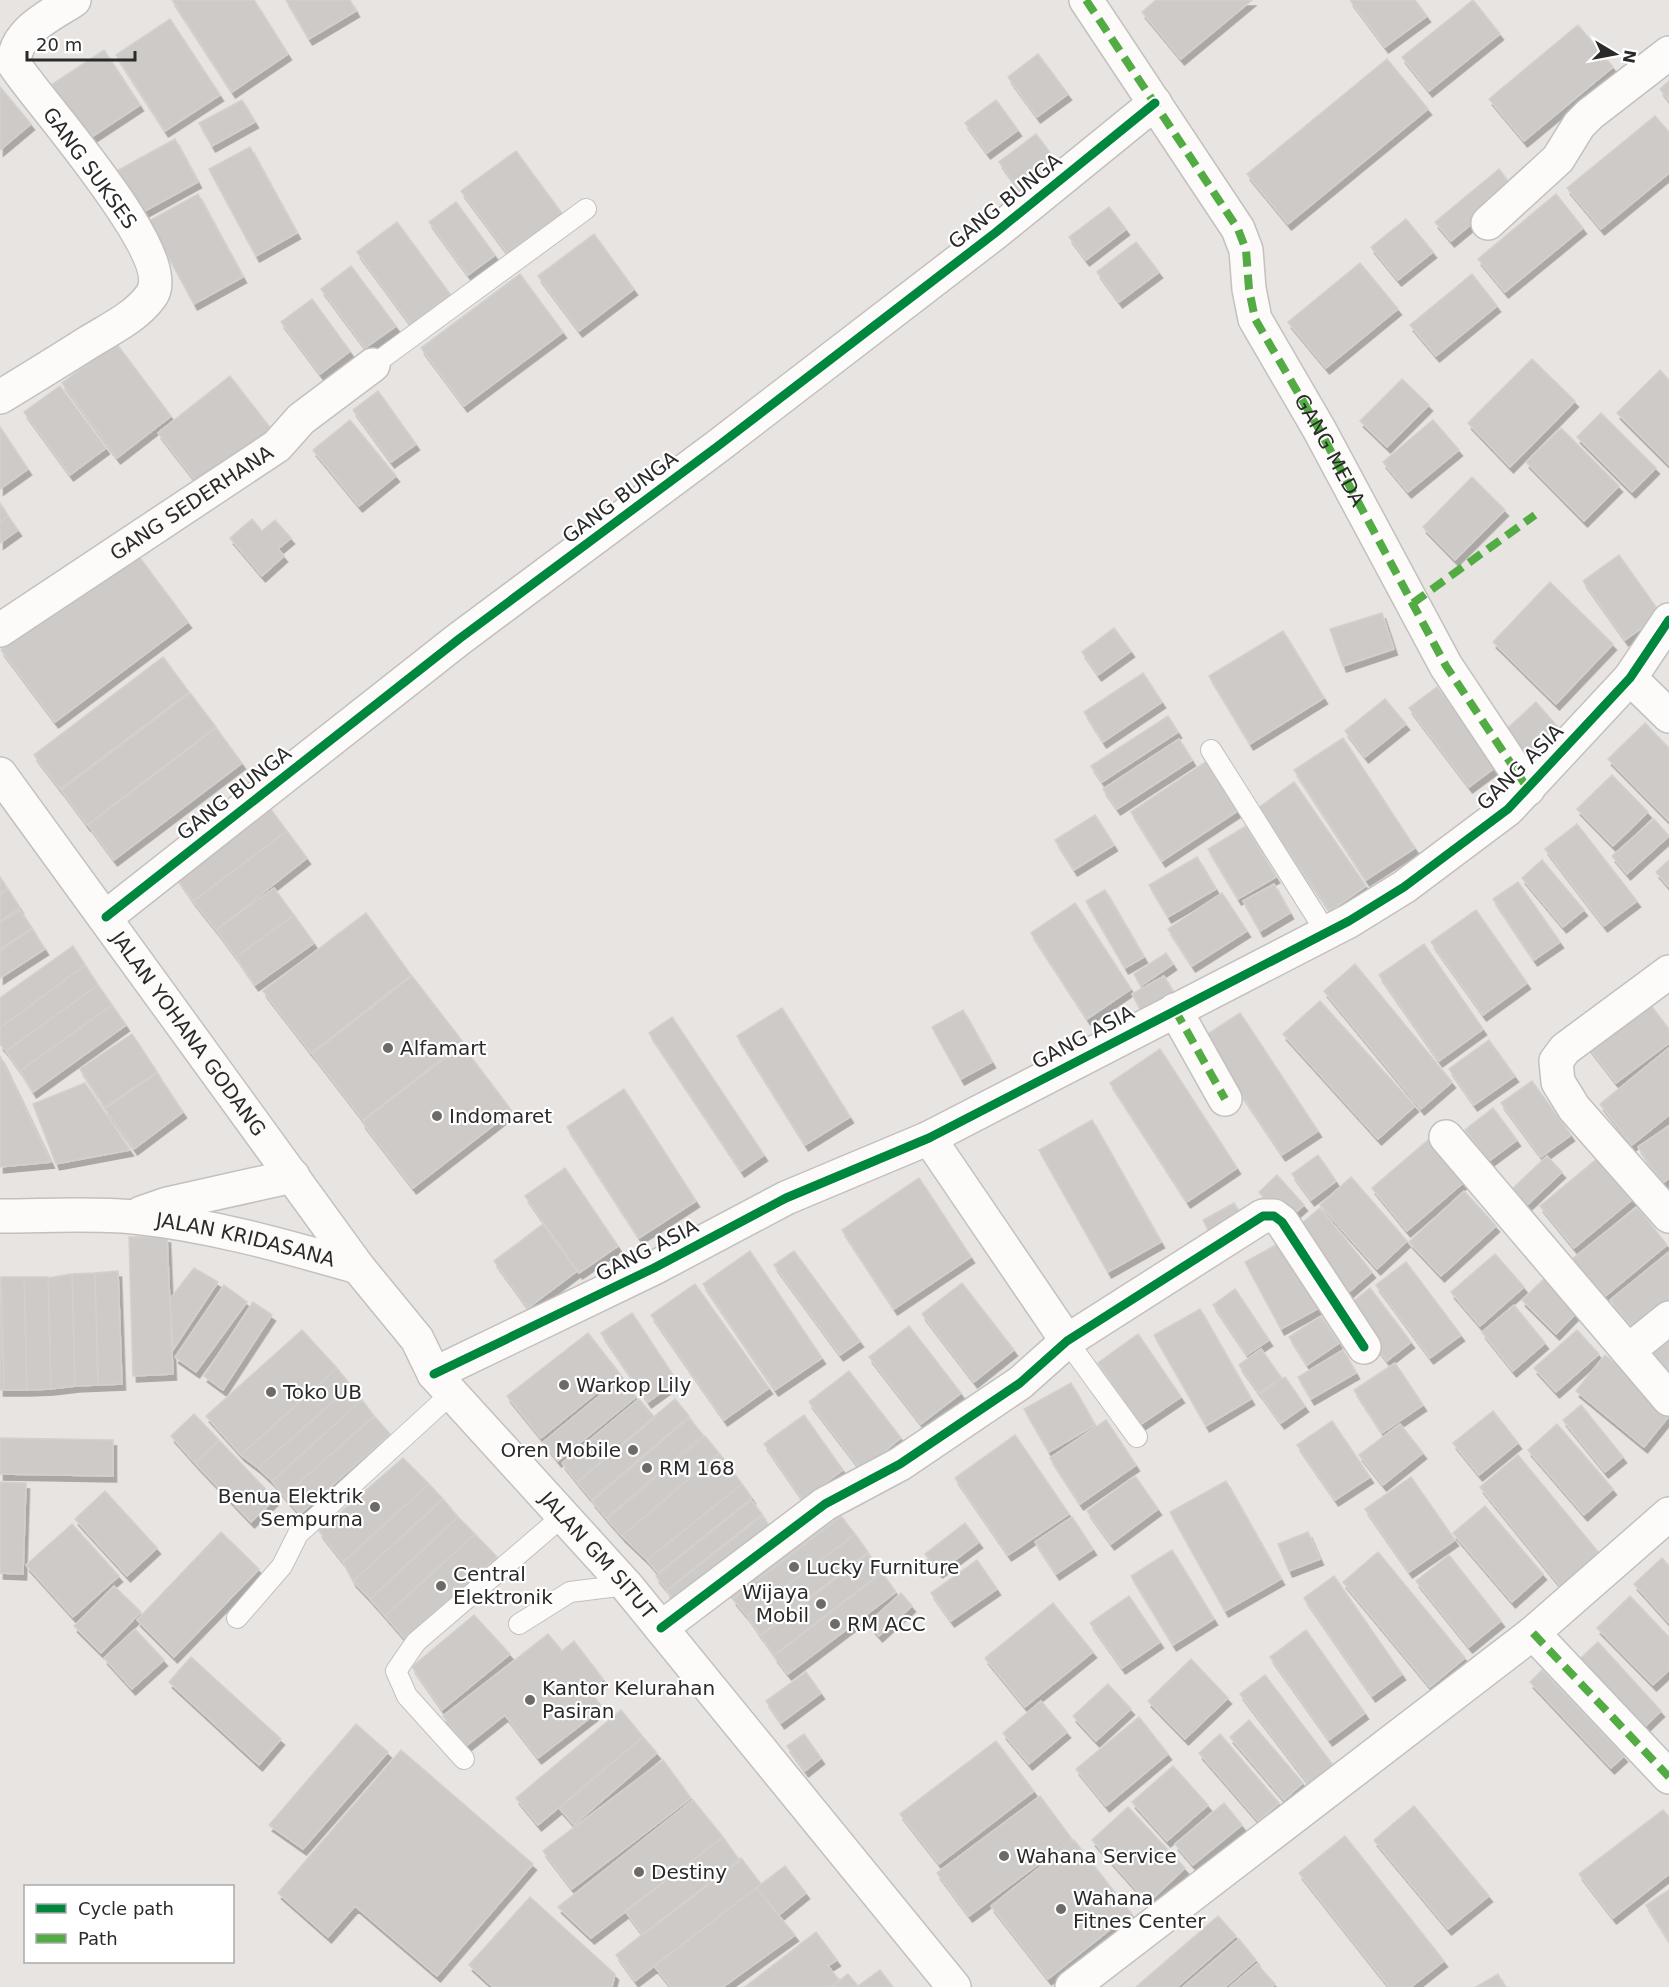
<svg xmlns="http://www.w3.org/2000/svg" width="1669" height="1987" font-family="'DejaVu Sans',sans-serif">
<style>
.building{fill:#cdcac8;stroke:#d3d0cd;stroke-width:1.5;filter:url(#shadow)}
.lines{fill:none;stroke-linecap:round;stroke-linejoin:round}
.lane-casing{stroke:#c2c1c0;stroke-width:22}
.street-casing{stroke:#c2c1c0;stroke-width:36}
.secondary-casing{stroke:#c2c1c0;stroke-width:36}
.lane{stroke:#fcfbfa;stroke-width:20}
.street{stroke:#fcfbfa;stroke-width:33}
.secondary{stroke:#fcfbfa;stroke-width:33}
.quiet{stroke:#53ab44;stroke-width:8;stroke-dasharray:15 8;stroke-linecap:butt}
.cycleway-casing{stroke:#fff;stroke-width:13}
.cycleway{stroke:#00873e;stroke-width:9}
.poi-dot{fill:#6c6b6a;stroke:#fff;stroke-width:2}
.labels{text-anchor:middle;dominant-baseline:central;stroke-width:4.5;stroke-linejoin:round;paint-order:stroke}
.street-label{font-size:20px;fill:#2a2a2a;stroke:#fff}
.poi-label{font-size:20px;fill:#2a2a2a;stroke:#fff;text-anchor:start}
</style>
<defs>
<filter id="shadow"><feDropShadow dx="3.5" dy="6" stdDeviation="0" flood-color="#0004"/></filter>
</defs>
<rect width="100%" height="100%" fill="#e8e4e1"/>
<path class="building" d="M172,0H254L288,54L232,92Z
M286,0H350L356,11L309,39Z
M1156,0H1252L1181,59L1142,12Z
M1350,0H1415L1427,16L1385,47Z
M1473,0L1500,34L1429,91L1402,57Z
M170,19L220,95L165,131L116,55Z
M1578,25L1613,67L1524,141L1489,99Z
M104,50L140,105L87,140L51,85Z
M1038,54L1068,94L1037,117L1008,77Z
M1387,59L1428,109L1288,224L1247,174Z
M1669,81V101L1660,89Z
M0,87L31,124L0,150Z
M242,100L255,122L212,146L199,123Z
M996,100L1018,130L987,153L965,123Z
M1655,116L1669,132V173L1601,229L1567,188Z
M1036,134L1067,175L1029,203L999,162Z
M175,139L198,182L134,217L111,174Z
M250,147L297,233L256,256L209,169Z
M516,151L564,216L510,257L461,191Z
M1499,169L1514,189L1451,241L1435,222Z
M198,194L243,277L194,304L149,221Z
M1556,194L1583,228L1505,292L1478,259Z
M456,202L495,255L468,275L429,222Z
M1109,207L1126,229L1086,260L1069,237Z
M1406,219L1433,252L1398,280L1371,247Z
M397,222L453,298L413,328L357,252Z
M594,234L634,289L579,331L538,276Z
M1136,242L1159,272L1119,302L1097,272Z
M1360,263L1398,309L1326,368L1288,322Z
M351,266L396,326L365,348L321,289Z
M520,274L563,332L464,406L421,348Z
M1472,274L1497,306L1436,356L1410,325Z
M312,299L350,351L320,374L281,322Z
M116,343L171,416L117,458L62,383Z
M1532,359L1575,401L1510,467L1468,423Z
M1660,370L1669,380V465L1617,413Z
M230,376L276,435L204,492L158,433Z
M1402,379L1429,405L1387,447L1360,421Z
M60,386L106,448L70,475L24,412Z
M378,391L416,444L391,462L353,410Z
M1601,413L1656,468L1632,492L1577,437Z
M350,420L396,476L359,506L313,450Z
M1433,420L1459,450L1408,492L1383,462Z
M0,427L28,469L0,489Z
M1561,428L1619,486L1584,521L1526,462Z
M1472,477L1505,510L1455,560L1423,527Z
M0,503L8,516L0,522Z
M8,516L18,530L0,543V522Z
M252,519L262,531L275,520L291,538L278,549L284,556L262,576L230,538Z
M134,550L188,622L55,722L1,650Z
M1619,555L1661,614L1625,640L1583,581Z
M1550,582L1613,644L1556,704L1493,642Z
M1382,613L1394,649L1343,666L1330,629Z
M1114,628L1131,651L1098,675L1082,652Z
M1283,631L1324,698L1250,744L1209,676Z
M163,657L189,692L60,789L34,755Z
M1143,673L1162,702L1103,742L1084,712Z
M1437,687L1497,766L1469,787L1409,708Z
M190,693L216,727L87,825L61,790Z
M1385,699L1406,724L1365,757L1345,731Z
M1536,702L1562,732L1525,764L1500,735Z
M1168,716L1178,732L1102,782L1091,766Z
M1645,723L1669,748V821L1608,759Z
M216,728L242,763L114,860L88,825Z
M1343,738L1415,848L1366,880L1294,770Z
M1179,739L1192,760L1117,809L1103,789Z
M1207,761L1239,810L1162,861L1131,812Z
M1612,775L1648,812L1613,846L1577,809Z
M1294,782L1366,886L1330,911L1258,808Z
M264,800L287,831L193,901L173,872Z
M1095,815L1114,845L1074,870L1055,840Z
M1654,819L1669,836L1627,874L1612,856Z
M1577,824L1637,901L1604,926L1545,849Z
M1246,826L1276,877L1238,899L1208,849Z
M287,831L307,858L216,930L193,901Z
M1197,857L1216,889L1168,917L1149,885Z
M1542,860L1584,910L1563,927L1522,878Z
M1669,860V887L1656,872Z
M0,877L7,888L0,893Z
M1518,882L1560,942L1534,960L1493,899Z
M1274,884L1290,913L1260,931L1243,901Z
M274,888L294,915L236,957L216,930Z
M8,889L20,908L0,921V894Z
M1105,890L1144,957L1125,968L1086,901Z
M1222,893L1247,931L1192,966L1168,929Z
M1075,903L1131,989L1087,1019L1031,933Z
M20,910L32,928L0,949V923Z
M1476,910L1527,983L1483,1015L1431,942Z
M366,913L411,975L311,1053L263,991Z
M294,915L314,943L255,985L236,957Z
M32,929L45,949L0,978V951Z
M1424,944L1483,1029L1439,1061L1379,975Z
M73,946L85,965L0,1028V998Z
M1166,953L1173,964L1141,986L1134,974Z
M1355,964L1452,1082L1421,1109L1324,991Z
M85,965L98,985L6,1051L0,1044V1028Z
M412,976L463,1042L363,1120L312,1054Z
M1164,976L1178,1000L1146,1019L1132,994Z
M98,985L112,1005L20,1071L6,1051Z
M1646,999L1669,1029V1043L1616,1083L1586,1044Z
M1320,1001L1415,1106L1378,1139L1283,1034Z
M112,1005L126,1025L33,1092L20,1071Z
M782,1008L850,1117L805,1145L737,1036Z
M963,1010L992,1062L961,1079L932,1027Z
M1240,1013L1318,1131L1282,1155L1203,1037Z
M672,1017L764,1155L741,1171L649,1033Z
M132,1034L157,1072L105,1107L80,1069Z
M1489,1040L1515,1076L1474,1105L1449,1069Z
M462,1045L512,1111L413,1188L362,1122Z
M1669,1048V1115L1632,1145L1600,1104Z
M1160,1049L1237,1168L1187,1202L1110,1083Z
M0,1056L51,1162L0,1167Z
M157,1073L183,1112L134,1149L105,1109Z
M1532,1081L1571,1135L1541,1157L1501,1103Z
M85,1083L130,1150L56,1164L33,1104Z
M624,1089L696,1201L639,1238L567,1127Z
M1493,1108L1517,1140L1489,1161L1465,1130Z
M1092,1120L1161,1242L1108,1272L1039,1150Z
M1669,1126V1178L1663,1183L1638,1147Z
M1428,1140L1463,1183L1407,1231L1372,1188Z
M1605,1152L1639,1194L1574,1248L1540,1206Z
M1318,1155L1336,1181L1311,1200L1292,1174Z
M1547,1156L1562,1172L1525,1207L1510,1191Z
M565,1168L618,1246L579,1273L525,1196Z
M1277,1175L1304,1205L1285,1222L1259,1192Z
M1351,1177L1407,1241L1377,1269L1320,1205Z
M919,1178L971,1257L894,1309L842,1230Z
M1464,1191L1496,1226L1441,1276L1409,1242Z
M1234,1203L1244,1220L1212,1237L1203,1220Z
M1637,1207L1667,1245L1603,1298L1572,1259Z
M1320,1208L1372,1272L1349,1292L1296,1228Z
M543,1224L577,1271L528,1308L494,1261Z
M129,1237H167L173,1374L133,1376Z
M1283,1241L1319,1308L1281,1329L1245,1262Z
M750,1251L822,1358L775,1390L703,1284Z
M794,1251L860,1341L840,1355L774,1265Z
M1669,1252V1308L1638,1334L1610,1300Z
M1495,1254L1524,1287L1480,1326L1451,1292Z
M1406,1262L1461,1335L1430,1358L1376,1285Z
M194,1268L218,1282L173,1350L170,1299Z
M118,1271L122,1384L98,1385L95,1273Z
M95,1273L98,1385L75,1386L72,1274Z
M72,1274L75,1386L51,1389L48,1278Z
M1547,1276L1580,1309L1556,1334L1522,1300Z
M1,1277L4,1390H0V1277Z
M1,1277H24L27,1390H4Z
M24,1277H48L51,1389L27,1390Z
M962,1283L1014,1350L974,1382L922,1314Z
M695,1284L769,1388L724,1420L651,1315Z
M224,1285L247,1302L196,1372L175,1357Z
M1370,1288L1411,1342L1387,1361L1346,1307Z
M1235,1289L1269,1340L1247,1355L1213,1305Z
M253,1302L272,1315L223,1390L204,1376Z
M1514,1305L1545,1343L1513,1371L1482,1332Z
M1200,1309L1251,1399L1206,1426L1154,1335Z
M632,1313L677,1381L648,1402L601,1333Z
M1321,1316L1339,1343L1307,1365L1289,1337Z
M909,1326L961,1393L921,1424L869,1357Z
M302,1330L337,1368L241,1455L206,1416Z
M1577,1330L1599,1354L1556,1392L1534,1368Z
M588,1333L620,1374L541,1438L507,1396Z
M1138,1334L1181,1397L1140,1425L1098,1363Z
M1669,1336V1381L1646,1356Z
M1261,1349L1281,1377L1259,1393L1239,1365Z
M1343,1350L1356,1373L1311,1399L1298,1377Z
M1605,1355L1669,1408V1416L1644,1447L1576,1391Z
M1395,1363L1423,1405L1382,1433L1354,1390Z
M337,1368L351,1386L258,1468L241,1455Z
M849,1371L901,1438L861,1470L809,1402Z
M1285,1377L1305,1406L1281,1423L1260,1394Z
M621,1378L636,1397L558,1461L543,1442Z
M1071,1383L1095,1425L1049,1452L1024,1409Z
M351,1386L362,1400L272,1481L258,1468Z
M639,1399L655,1418L577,1482L562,1463Z
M675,1399L689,1416L592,1500L577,1482Z
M362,1400L374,1416L284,1496L272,1481Z
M1581,1405L1623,1457L1605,1472L1563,1420Z
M1493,1411L1518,1443L1479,1475L1453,1443Z
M194,1414L219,1440L195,1463L171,1436Z
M804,1415L843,1470L802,1499L764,1444Z
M374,1416L390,1434L300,1514L284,1496Z
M689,1418L703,1435L606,1518L592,1501Z
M1106,1420L1136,1465L1080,1504L1050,1458Z
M1332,1421L1370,1477L1335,1500L1297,1445Z
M1400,1424L1423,1453L1383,1485L1359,1455Z
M1557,1424L1613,1489L1584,1515L1528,1450Z
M1015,1435L1069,1514L1008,1555L955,1478Z
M705,1436L719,1453L622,1536L607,1519Z
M0,1438L113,1440V1476L0,1474Z
M219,1440L275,1499L251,1522L195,1463Z
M719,1453L742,1484L647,1560L622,1536Z
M1518,1455L1604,1559L1565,1592L1480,1487Z
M403,1458L429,1484L343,1562L319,1531Z
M1135,1476L1158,1509L1111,1544L1087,1511Z
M1411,1477L1455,1540L1409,1572L1365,1509Z
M1226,1481L1281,1579L1225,1611L1170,1512Z
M0,1482L26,1483L23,1574L0,1573Z
M429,1484L443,1499L353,1581L343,1562Z
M742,1484L752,1498L658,1573L647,1560Z
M105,1491L157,1548L127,1576L75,1519Z
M443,1499L458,1517L370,1599L353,1581Z
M751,1500L762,1514L667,1590L656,1576Z
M831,1504L840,1516L734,1598L724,1586Z
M1485,1506L1543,1574L1512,1602L1453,1533Z
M762,1516L773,1530L678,1605L667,1591Z
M841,1516L855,1534L747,1616L733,1599Z
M458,1517L475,1534L385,1616L370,1599Z
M1072,1517L1093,1549L1056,1574L1035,1542Z
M965,1523L979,1542L939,1572L925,1554Z
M72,1524L119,1576L73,1617L26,1565Z
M221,1532L259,1569L174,1657L137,1620Z
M1308,1532L1320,1559L1289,1571L1278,1544Z
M475,1534L497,1557L405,1639L385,1616Z
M855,1534L868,1552L760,1635L747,1616Z
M1172,1550L1214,1619L1173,1645L1131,1576Z
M1378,1552L1465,1658L1430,1687L1343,1582Z
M868,1554L882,1572L774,1655L761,1636Z
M1449,1555L1501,1621L1469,1647L1416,1581Z
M1662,1558L1669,1566V1623L1634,1584Z
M977,1560L997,1589L951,1621L931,1593Z
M882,1573L896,1592L788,1674L774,1656Z
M1334,1576L1402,1674L1372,1696L1304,1598Z
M114,1586L141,1612L101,1653L74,1626Z
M901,1593L912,1606L879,1636L868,1623Z
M1129,1596L1160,1642L1122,1668L1090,1623Z
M1630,1596L1669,1637V1670L1653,1685L1597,1628Z
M1053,1603L1093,1652L1025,1707L985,1658Z
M474,1615L510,1654L442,1710L412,1667Z
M135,1629L164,1660L132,1689L104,1658Z
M1306,1630L1365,1713L1329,1740L1270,1657Z
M548,1634L562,1651L574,1641L603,1679L589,1691L603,1708L538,1758L505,1715L466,1746L443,1716Z
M1598,1642L1661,1711L1634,1737L1570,1668Z
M191,1657L281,1739L259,1765L169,1682Z
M1191,1659L1228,1698L1185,1739L1148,1701Z
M1542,1670L1624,1756L1611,1768L1530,1682Z
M806,1672L821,1693L781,1723L766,1701Z
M1265,1675L1336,1769L1312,1788L1240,1694Z
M1108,1684L1131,1709L1096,1741L1073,1716Z
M1041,1701L1067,1732L1029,1764L1003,1733Z
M621,1710L643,1737L538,1825L516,1798Z
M1139,1717L1168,1754L1106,1806L1076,1769Z
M1249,1720L1303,1783L1284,1800L1230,1737Z
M356,1724L388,1752L303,1849L269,1825Z
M804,1734L821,1758L805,1771L787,1746Z
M1220,1734L1279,1803L1258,1821L1199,1753Z
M643,1737L657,1753L574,1825L559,1808Z
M996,1741L1034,1791L939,1864L900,1814Z
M401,1750L533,1864L437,1976L355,1906L328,1937L278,1893Z
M663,1760L691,1798L572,1889L543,1851Z
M1173,1766L1208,1805L1167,1841L1132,1802Z
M1040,1796L1072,1839L969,1916L937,1873Z
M693,1800L723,1837L591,1938L558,1907Z
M1224,1803L1242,1825L1193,1865L1175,1844Z
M1414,1806L1489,1896L1448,1929L1374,1840Z
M1128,1807L1185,1868L1148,1903L1092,1840Z
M1663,1810L1669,1817V1874L1613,1918L1579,1874Z
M1345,1836L1444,1961L1411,1987H1389L1299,1873Z
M723,1837L740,1861L643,1935L625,1911Z
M1074,1840L1131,1913L1048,1979L991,1906Z
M741,1858L761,1884L635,1981L616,1955Z
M785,1866L806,1893L779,1915L756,1888Z
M756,1888L795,1935L723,1987H671L654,1966Z
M1669,1890V1941L1646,1905Z
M530,1897L615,1974L612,1987H493L469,1965Z
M1218,1916L1236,1936L1177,1987H1136Z
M816,1932L837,1960L828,1966L840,1981L831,1987H745Z
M1239,1939L1256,1960L1225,1987H1183Z
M1257,1964L1275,1984L1272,1987H1230Z
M880,1970L893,1987H831L848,1974L858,1986Z
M1498,1974L1505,1987H1476Z"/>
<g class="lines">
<defs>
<path id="lane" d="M373,365L586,209
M1211,750L1326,932
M1067,1341L1137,1437
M237,1618L282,1566L298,1534L452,1393
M519,1624L570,1592L626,1585
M464,1759L407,1696L396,1671L416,1642L563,1516"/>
<g id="street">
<path id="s1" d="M1086,0L1238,229L1246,250L1249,289L1255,319L1319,429L1446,666L1528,789"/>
<path d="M1488,223L1558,159L1579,125L1590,114L1669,53"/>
<path d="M0,397C30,379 59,361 89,342C110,329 136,317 151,296C180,256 38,102 14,64C14,31 50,16 74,0"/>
<path id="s2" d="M0,630L277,446L301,419L373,365"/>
<path d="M1630,678L1669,716"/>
<path d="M106,917L459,639L718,446L995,233L1155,103"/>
<path d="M1669,972L1565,1049L1556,1061L1558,1082L1574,1108L1669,1216"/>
<path d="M1175,1010L1225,1099"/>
<path d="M1446,1137L1669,1399"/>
<path d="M929,1138L1067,1341"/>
<path d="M1628,1351L1669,1318"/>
<path d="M434,1374L654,1268L786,1198L929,1138L1349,921L1404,887L1508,809L1630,678L1669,620"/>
<path d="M661,1628L825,1504L900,1464L1020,1383L1067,1341L1263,1216H1274L1282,1222L1364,1347"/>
<path d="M1533,1633L1669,1777"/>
<path d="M1072,1987L1533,1633L1669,1514"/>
</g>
<g id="secondary">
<path id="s3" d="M0,774L358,1267L417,1339L434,1374L626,1585L954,1987"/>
<path d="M141,1213L167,1204L293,1176"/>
<path id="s4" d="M0,1216C44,1216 90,1213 134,1217C211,1225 284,1246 358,1267"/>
</g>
</defs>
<use href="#lane" class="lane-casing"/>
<use href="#street" class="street-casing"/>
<use href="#secondary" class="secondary-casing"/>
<use href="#lane" class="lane"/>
<use href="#street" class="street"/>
<use href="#secondary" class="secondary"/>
<path class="quiet" d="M1086,0L1238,229L1246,250L1249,289L1255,319L1319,429L1446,666L1528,789
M1413,603L1535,515
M1175,1010L1225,1099
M1533,1633L1669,1777"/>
<defs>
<path id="cycleway" d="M106,917L459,639L718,446L995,233L1155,103
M434,1374L654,1268L786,1198L929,1138L1349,921L1404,887L1508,809L1630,678L1669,620
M661,1628L825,1504L900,1464L1020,1383L1067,1341L1263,1216H1274L1282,1222L1364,1347"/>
</defs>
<use href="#cycleway" class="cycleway-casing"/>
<use href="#cycleway" class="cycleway"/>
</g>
<g class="poi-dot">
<circle cx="388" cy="1048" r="6"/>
<circle cx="437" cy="1116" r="6"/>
<circle cx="564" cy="1385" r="6"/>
<circle cx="271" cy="1392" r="6"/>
<circle cx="633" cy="1450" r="6"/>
<circle cx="647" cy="1468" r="6"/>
<circle cx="375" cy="1507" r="6"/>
<circle cx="794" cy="1567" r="6"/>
<circle cx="441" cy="1586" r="6"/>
<circle cx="821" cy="1604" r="6"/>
<circle cx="835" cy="1624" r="6"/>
<circle cx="530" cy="1700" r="6"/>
<circle cx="1004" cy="1856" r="6"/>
<circle cx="639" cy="1872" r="6"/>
<circle cx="1061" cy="1909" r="6"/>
</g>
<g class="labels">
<g class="street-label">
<text transform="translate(90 168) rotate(54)">GANG SUKSES</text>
<text transform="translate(1005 201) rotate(-39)">GANG BUNGA</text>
<text stroke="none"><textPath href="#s1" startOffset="518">GANG MEDA</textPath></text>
<text transform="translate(620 497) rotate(-37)">GANG BUNGA</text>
<text stroke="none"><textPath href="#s2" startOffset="230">GANG SEDERHANA</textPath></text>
<text transform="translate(1520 767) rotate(-45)">GANG ASIA</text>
<text transform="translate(234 793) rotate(-38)">GANG BUNGA</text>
<text stroke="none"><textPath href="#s3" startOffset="321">JALAN YOHANA GODANG</textPath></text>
<text transform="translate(1083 1037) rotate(-28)">GANG ASIA</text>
<text stroke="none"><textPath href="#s4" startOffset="248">JALAN KRIDASANA</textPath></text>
<text transform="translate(647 1250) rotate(-27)">GANG ASIA</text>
<text stroke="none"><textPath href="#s3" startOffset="986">JALAN GM SITUT</textPath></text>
</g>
<g class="poi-label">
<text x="400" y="1048">Alfamart</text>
<text x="449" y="1116">Indomaret</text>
<text x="576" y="1385">Warkop Lily</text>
<text x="283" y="1392">Toko UB</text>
<text x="621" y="1450" text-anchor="end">Oren Mobile</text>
<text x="659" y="1468">RM 168</text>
<text x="363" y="1496" text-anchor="end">Benua Elektrik<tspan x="363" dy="23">Sempurna</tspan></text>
<text x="806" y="1567">Lucky Furniture</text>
<text x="453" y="1574">Central<tspan x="453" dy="23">Elektronik</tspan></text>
<text x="809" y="1592" text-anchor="end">Wijaya<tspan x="809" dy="23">Mobil</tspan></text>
<text x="847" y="1624">RM ACC</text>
<text x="542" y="1688">Kantor Kelurahan<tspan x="542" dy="23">Pasiran</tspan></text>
<text x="1016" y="1856">Wahana Service</text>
<text x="651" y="1872">Destiny</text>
<text x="1073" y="1898">Wahana<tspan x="1073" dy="23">Fitnes Center</tspan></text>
</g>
</g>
<rect x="24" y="1885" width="210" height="78" fill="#ffffff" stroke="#aaaaaa" stroke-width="1.5"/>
<rect x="36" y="1904" width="30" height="9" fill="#00873e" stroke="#aaaaaa" stroke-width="1.5"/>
<text x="78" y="1915" font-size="18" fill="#2a2a2a">Cycle path</text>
<rect x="36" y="1934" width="30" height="9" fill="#53ab44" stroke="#aaaaaa" stroke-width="1.5"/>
<text x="78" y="1945" font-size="18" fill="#2a2a2a">Path</text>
<g transform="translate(1615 54) rotate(100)" stroke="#ffffff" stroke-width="4.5" paint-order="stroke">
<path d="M0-4.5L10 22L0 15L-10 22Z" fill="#2a2a2a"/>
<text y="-9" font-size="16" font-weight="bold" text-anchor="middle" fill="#2a2a2a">N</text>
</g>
<path d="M27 51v9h108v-9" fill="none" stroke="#2a2a2a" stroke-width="3"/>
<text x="36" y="51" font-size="18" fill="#2a2a2a" stroke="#ffffff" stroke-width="4.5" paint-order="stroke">20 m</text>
</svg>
